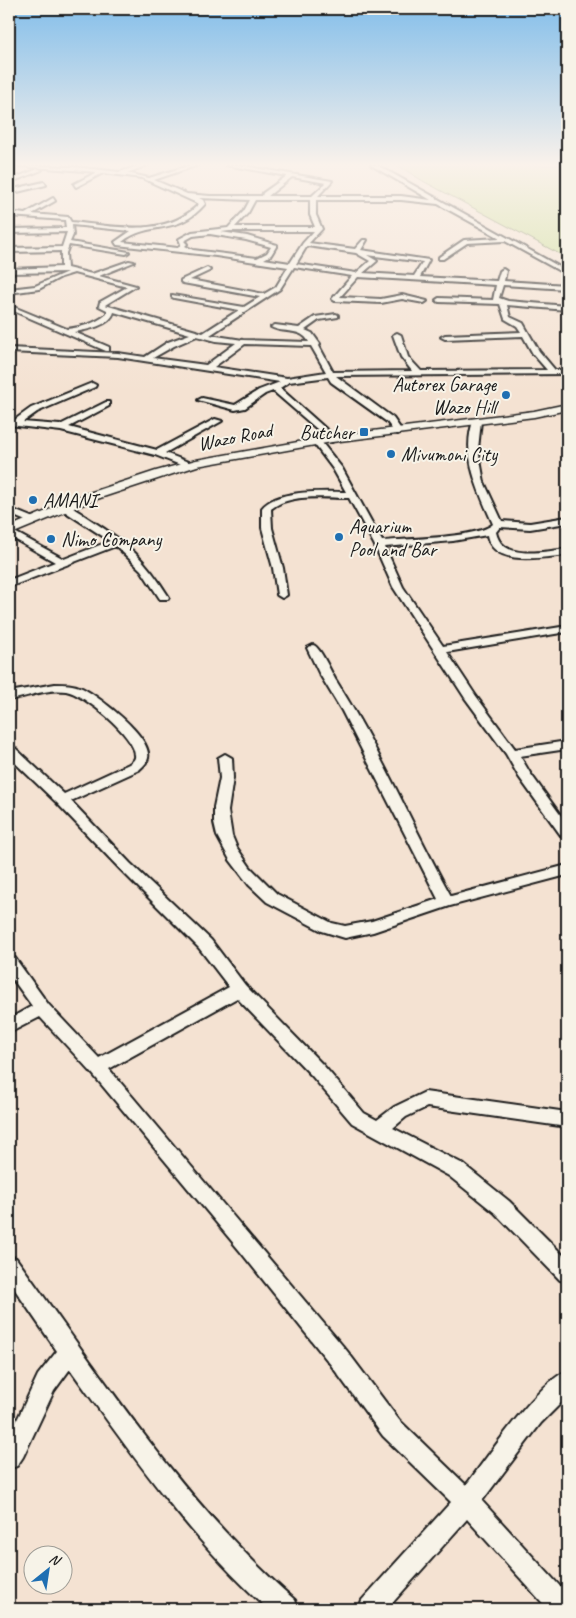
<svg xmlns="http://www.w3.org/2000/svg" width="576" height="1618" font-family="Caveat,sans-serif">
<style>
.green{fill:#c8de93;stroke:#727d58}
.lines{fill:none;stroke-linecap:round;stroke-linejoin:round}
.minor-casing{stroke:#1c1c1c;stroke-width:4}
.major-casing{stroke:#1c1c1c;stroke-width:3}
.minor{fill:#f7f3e8;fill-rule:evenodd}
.major{fill:#f7f3e8;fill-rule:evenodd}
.poi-dot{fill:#1f6fb2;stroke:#f7f3e8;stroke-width:2}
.labels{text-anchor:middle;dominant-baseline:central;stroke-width:4;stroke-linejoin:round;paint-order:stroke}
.far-poi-label{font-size:20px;fill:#1c1c1c;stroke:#f7f3e8;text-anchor:start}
.far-street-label{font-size:20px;fill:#1c1c1c;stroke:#f7f3e8}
</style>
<rect width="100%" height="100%" fill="#f4e2d2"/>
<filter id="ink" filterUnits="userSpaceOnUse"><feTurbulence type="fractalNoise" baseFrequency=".02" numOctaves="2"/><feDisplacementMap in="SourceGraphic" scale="10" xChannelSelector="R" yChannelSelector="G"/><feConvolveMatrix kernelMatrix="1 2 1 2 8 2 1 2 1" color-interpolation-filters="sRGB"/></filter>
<g filter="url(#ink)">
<path class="green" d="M397,165H567V258L423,181Z"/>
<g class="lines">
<defs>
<path id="minor" d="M9,165L75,167L120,172L141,165H148L127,173L149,178L191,165H198L154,180L187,194L210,196H262L263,193L287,176L226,165H238L332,181L318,196H401L431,200L371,165H377L567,271V275L505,241L467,243L443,259H439V257L464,240L500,238L438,204L401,200H316V215L322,229L309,243L355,249L363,240H367L361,250L429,260L420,277L497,281L500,271L503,269L506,271L504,281L567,285V289L503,285L499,298L508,301L567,306V310L507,305L510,317L523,323L539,351L555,370H567V374L336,376L393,418L402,431L398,434L395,433L387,422L331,382L328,377L289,382L280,388L335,437L336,439L332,442L273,391L265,394L245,408L235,410L198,400L202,398L235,405L259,390L280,382L118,357L9,352V348L118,353L145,357L168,342L190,334L114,312C110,326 87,330 74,332L109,347V351H106L9,309V305L67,329C82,327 95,324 107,314V310L99,306L100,302L127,287L74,273L61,277L39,289L9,293V289L35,286L67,272L9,273V269L61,267V251L9,252V248L62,247L67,232L9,233V229L66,228L65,220L9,216V212L25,214L53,198L55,201L32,214L68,217L71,222C115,226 165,239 199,204L142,178L103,173L76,187L74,184L97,172ZM292,177L326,183L312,196H268ZM199,198L250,200L244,211L228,228L192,232L179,239L181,244L178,248L122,242C149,220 177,237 205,204L203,200ZM255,200H310V215L315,227H235L248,213ZM72,225L131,231L115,242L117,245L216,256L288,267L276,287L264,294L190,280L209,271L210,270L207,268L181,280V282L183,283L260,297L244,307L172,295V297L174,298L239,310L203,333L105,305L136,286L99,276L134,262L129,261L92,274L67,268L66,253L69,245L126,254L129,252L70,242L73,235ZM230,231H314L303,243L290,263L264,259L271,255L277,245L247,236L221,232ZM210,234L246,240L271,247L267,253L257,258L193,250L185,246L187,244L184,241L193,236ZM307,246L356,253L370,261L356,273L296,264ZM367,255L423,262L414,276L363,273L377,261ZM294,267L352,276L332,299L335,301L381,303L402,299L424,303L427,301L402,295L381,299L340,297L358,277L496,285L493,300L439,298L436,300L439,302L500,304L505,319L517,326L521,332L445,335L441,337L445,339L523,336L533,354L547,370L421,371L408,357L401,335L397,333L393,335L401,357L412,371L333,372L319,346L320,344L312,333L305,330L319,320L338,317V315L336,314L315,317L299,328L275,325L271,327C283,334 301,327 309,342L243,340L210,335L280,289ZM197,336L216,341L236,343L206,365L153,358L174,346ZM245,344L311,346L326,372L287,378L214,367Z
M38,169L42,170L9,183V180Z
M44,182L46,185L9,194V190Z
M92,383L96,385L95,387L37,412L23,422L60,425L106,402H109V406L69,427L157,450L215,419L222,421L165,453L191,463L193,465L188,468L155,455L61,431L9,425V421H13L31,408Z
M474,419L481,421L478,449L484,482L502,521L530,523L567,517V523L530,529L500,527L496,532C502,562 544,551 567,549V555C544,557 493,568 487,535L453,541L385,547L403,587L443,646L567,626V632L447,652L476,696L515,749L567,741V749L520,756L530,773L567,824V839L562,837L519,777L506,754L465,698L393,587L374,544L349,498C326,498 290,493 271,509L272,528L283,568L287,595L282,598L277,595L273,568L262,528V508C278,489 323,492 346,492L333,469L312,441L313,439H319L342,468L382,541C405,539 479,538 493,524C479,492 460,454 474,419Z
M64,504C73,507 82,514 91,520C129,544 145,559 169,597L168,599H160L141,570L116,546L9,587V580L55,562L9,536V529L64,559L110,541L61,509V505Z
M9,508L36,519L38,521L33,524L9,514Z
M313,645C320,646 332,675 337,682C380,750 412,825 451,896L567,865V875L450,906L373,932L345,938L322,931L267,902L249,885L230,860L217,836L214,823V807L220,778L218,758L225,754L232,758L233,778L228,811L232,836L237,848L250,867L277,894L332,923L345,926L372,921L438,899L342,711L319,673L307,648Z
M55,684C65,684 73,684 82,688C98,696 153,737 148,758C147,763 142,767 139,770L71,801L130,863L211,940L245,985L324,1066L364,1113L377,1120L394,1107L425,1092L567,1112V1127L427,1107L406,1117L393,1128L463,1164L509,1201L567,1259V1282L560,1280L495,1213L449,1176L352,1123L312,1076L237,998L109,1069L347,1351L399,1420L466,1485C487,1458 538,1382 567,1371V1397L541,1423L482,1501L567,1594V1609H548L467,1519L387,1609H359L362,1600L451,1502L383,1436L331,1365L240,1251L91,1072L40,1017L9,1033V1019L32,1006L9,974V956L15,958L48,1004L99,1058L229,987L199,948L120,869L57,803L9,757V746L14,747L64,794L129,764C132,762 136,759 135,755C135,736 84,694 66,691C47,688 27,697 9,700V692Z
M9,1256L16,1258C102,1376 184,1504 295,1600L298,1609H268C191,1540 130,1452 70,1369L54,1391L23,1457L17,1466L9,1469V1437L38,1375L57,1351L9,1281Z"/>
<path id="major" d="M567,404V410L534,417L332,442L197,466L94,500L9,535V527L86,494L156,471L196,460L332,436L534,411Z"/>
</defs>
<use href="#minor" class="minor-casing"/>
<use href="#major" class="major-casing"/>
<use href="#minor" class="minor"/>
<use href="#major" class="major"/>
</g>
</g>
<linearGradient id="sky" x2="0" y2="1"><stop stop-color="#83beea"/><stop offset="0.42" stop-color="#faf2eb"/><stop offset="1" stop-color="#faf2eb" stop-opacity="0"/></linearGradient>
<rect width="576" height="392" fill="url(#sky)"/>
<g class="poi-dot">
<circle cx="506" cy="395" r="5"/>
<rect x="359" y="427" width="10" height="10" rx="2.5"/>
<circle cx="391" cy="454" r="5"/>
<circle cx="33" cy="500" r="5"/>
<circle cx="339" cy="537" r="5"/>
<circle cx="51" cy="539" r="5"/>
</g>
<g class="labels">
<g class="far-poi-label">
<text x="496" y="384" text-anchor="end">Autorex Garage<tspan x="496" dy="23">Wazo Hill</tspan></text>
<text x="354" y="432" text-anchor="end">Butcher</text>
<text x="401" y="454">Mivumoni City</text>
<text x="43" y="500">AMANI</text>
<text x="349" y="526">Aquarium<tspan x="349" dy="23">Pool and Bar</tspan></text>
<text x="61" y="539">Nimo Company</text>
</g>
<g class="far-street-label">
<text transform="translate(235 437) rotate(-11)">Wazo Road</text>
</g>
</g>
<rect width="576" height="1618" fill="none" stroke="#f7f3e8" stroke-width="30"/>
<rect x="15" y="15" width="546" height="1588" fill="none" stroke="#1c1c1c" stroke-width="2" filter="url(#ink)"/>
<g transform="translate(48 1570) rotate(30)"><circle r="24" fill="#f7f3e8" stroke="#9f9d96"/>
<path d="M0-4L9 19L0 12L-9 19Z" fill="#1f6fb2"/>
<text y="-8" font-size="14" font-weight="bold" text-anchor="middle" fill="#1c1c1c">N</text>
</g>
</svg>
